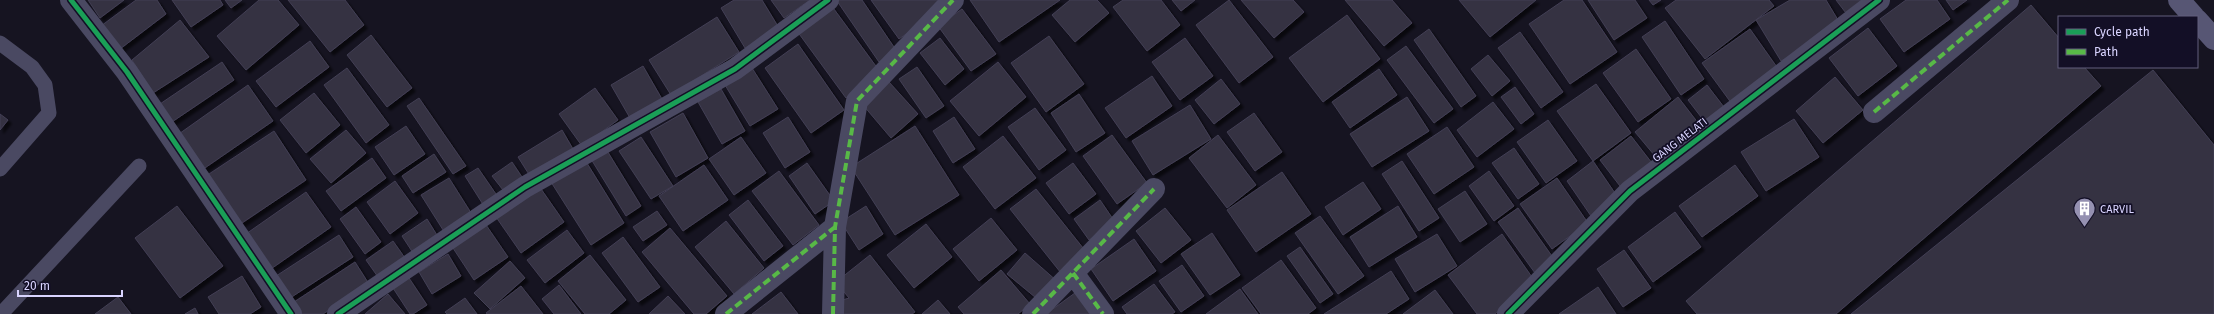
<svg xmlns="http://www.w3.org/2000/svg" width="2214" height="314" font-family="'Fira Sans',sans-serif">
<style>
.building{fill:#343243;stroke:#433f54;filter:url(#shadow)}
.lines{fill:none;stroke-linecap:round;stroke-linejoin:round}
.lane{stroke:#4a4962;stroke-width:15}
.street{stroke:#4a4962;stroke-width:22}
.secondary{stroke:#575674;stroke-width:22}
.quiet{stroke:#58b947;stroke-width:4;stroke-dasharray:8 4;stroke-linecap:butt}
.cycleway-casing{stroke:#130f26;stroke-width:8}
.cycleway{stroke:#1a9f57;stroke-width:5}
.labels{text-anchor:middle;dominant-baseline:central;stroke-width:3.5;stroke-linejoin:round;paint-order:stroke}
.street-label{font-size:11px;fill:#d9d4ff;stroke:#130f26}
.poi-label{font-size:11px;fill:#d9d4ff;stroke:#130f26;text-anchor:start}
</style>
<defs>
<filter id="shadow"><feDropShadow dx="3.5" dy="3.5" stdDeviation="1" flood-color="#0009"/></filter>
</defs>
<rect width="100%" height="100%" fill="#161421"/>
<path class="building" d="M88,0H124L100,18Z
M136,0H157L166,14L120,49L101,26Z
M172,0H220L223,5L191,27Z
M225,0H242L231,8Z
M259,0H278L299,25L246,70L217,36Z
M288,0H345L364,25L330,52Z
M734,0H762L779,28L745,48L721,8Z
M771,0H810L784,18Z
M839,0H862L896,50L879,62L837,1Z
M871,0H939L944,7L899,39Z
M970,0H1060L999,42Z
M1070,0H1097L1109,13L1075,42L1052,15Z
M1123,0H1161L1180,25L1147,51L1113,7Z
M1172,0H1195L1181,11Z
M1229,0L1273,57L1239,83L1196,25Z
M1241,0H1293L1304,12L1274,38Z
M1345,0H1392L1412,23L1384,46Z
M1459,0H1536L1490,37Z
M1564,0H1582L1617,52L1570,84L1529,24Z
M1588,0H1635L1647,18L1614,40Z
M1649,0H1661L1653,5Z
M1676,0H1769L1774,6L1705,59L1665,8Z
M1790,0H1826L1841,25L1781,61L1756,20Z
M1836,0H1866L1849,17Z
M1906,0H1937L1950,19L1904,52L1880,19Z
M1946,0H1967L1953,10Z
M831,5L881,73L846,98L797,31Z
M2031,5L2059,38V67H2084L2101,86L1836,314H1697L1686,301Z
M962,9L996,54L971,71L938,26Z
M1347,15L1380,59L1323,102L1289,58Z
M717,17L739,52L671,95L649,60Z
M180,20L209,57L153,93L132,60Z
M1665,21L1704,79L1681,95L1642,37Z
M1868,28L1897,66L1858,96L1829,58Z
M1429,29L1476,96L1461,107L1414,40Z
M1750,29L1779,70L1732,104L1702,63Z
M1520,32L1563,92L1541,108L1498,48Z
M371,35L412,88L387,107L347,55Z
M1049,36L1084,84L1046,112L1011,63Z
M940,38L964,69L945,85L920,53Z
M1185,38L1213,76L1180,100L1152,62Z
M310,41L329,67L276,107L256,81Z
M798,44L844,110L811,133L765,68Z
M1406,46L1453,109L1434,123L1387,60Z
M1636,49L1671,99L1638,122L1603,73Z
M1488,55L1510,81L1492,96L1471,69Z
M222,62L234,80L166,126L154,108Z
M998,62L1026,97L979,136L950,101Z
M643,66L662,99L630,118L611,85Z
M917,67L944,106L926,118L899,79Z
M347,68L389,125L366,143L324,85Z
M752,68L778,109L750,126L725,85Z
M1379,69L1397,95L1350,128L1332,102Z
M2153,70L2214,145V314H1851Z
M1152,76L1172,106L1126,138L1105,108Z
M1835,77L1863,110L1823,143L1796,111Z
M1221,79L1240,104L1214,124L1195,100Z
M889,82L918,114L891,138L863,105Z
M1596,84L1631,133L1593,161L1557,111Z
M248,85L273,121L199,172L176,136Z
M1707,85L1727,111L1708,126L1688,100Z
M1515,87L1534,114L1521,124L1501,97Z
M595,88L618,120L582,146L559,114Z
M721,89L745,131L722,144L698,102Z
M314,93L340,125L306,153L280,120Z
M1079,94L1105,133L1076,152L1051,113Z
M1407,97L1429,131L1372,167L1350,134Z
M1678,97L1702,128L1660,162L1635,132Z
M419,98L466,166L453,174L407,106Z
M1493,102L1514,129L1477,157L1457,130Z
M1190,105L1211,139L1153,175L1132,141Z
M1035,108L1066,150L1039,170L1008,127Z
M683,113L708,158L676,177L650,132Z
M1254,113L1282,152L1255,171L1227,132Z
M0,114L8,120L0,130Z
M788,117L810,152L785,168L763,133Z
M954,117L975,149L953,163L933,131Z
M1794,119L1819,157L1766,191L1741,152Z
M1548,120L1577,161L1546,183L1517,142Z
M406,126L425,154L394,175L375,147Z
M915,126L959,195L895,235L851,167Z
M1447,127L1474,167L1434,194L1407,154Z
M346,130L366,153L331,183L310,159Z
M562,130L573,149L530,176L518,157Z
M274,131L306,180L239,225L206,176Z
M1112,135L1147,183L1117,204L1083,156Z
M1218,135L1256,185L1227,208L1189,158Z
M1003,136L1036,178L995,209L963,167Z
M1631,136L1655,167L1623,190L1600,160Z
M641,137L673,186L651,199L619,151Z
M741,137L766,173L734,195L709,159Z
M1514,148L1539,184L1518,199L1492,163Z
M606,149L641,206L626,216L591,159Z
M434,154L446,172L413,193L402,176Z
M372,158L386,178L341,211L326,191Z
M585,160L624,223L591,245L551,182Z
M1402,161L1439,218L1419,231L1382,174Z
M1593,161L1617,196L1591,216L1567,181Z
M512,162L522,177L503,190L492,176Z
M807,163L834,201L815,214L789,176Z
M1073,163L1096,194L1069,214L1046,183Z
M704,165L728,200L683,231L659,196Z
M1735,165L1758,196L1702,237L1679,206Z
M478,168L498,197L484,206L465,176Z
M779,171L819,225L793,245L752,191Z
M1489,171L1514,206L1494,221L1469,186Z
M1282,172L1311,214L1256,252L1227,210Z
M449,178L473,216L445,233L421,195Z
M1557,178L1588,223L1552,249L1520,204Z
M395,181L418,213L390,234L367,202Z
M1363,182L1381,209L1343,235L1325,207Z
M539,186L564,222L521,253L496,217Z
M1036,189L1087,253L1061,273L1010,209Z
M1465,191L1487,224L1460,242L1438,209Z
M306,192L331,227L268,271L243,236Z
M748,200L783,246L764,261L729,215Z
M1100,200L1115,222L1089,240L1074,219Z
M177,206L223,266L180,298L135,238Z
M866,206L883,234L859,250L841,222Z
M1398,206L1417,237L1369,267L1350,237Z
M356,207L381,242L365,254L340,219Z
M1165,208L1191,240L1161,263L1136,231Z
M1518,208L1554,259L1535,273L1498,222Z
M657,211L667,225L643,241L633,227Z
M1675,212L1701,247L1653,282L1628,247Z
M1320,216L1364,276L1338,294L1295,233Z
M991,218L1017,250L979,281L953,249Z
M427,219L440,240L415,256L402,236Z
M726,221L764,268L734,294L695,247Z
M484,222L508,257L474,280L451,245Z
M926,224L952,257L914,288L887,255Z
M670,228L727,296L706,314H694L642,252Z
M567,230L584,253L545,283L527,260Z
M1212,233L1240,275L1210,295L1181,254Z
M1437,234L1457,266L1415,292L1395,259Z
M1502,234L1534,280L1495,314H1477L1448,275Z
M339,235L353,257L287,300L273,278Z
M623,237L660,287L638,302L602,253Z
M1134,239L1156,271L1113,301L1091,269Z
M393,241L405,258L378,277L366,260Z
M1300,247L1333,294L1320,303L1287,256Z
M1624,250L1651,288L1623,307L1597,269Z
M1025,253L1058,282L1041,302L1007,274Z
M448,254L461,276L432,294L419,272Z
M590,255L626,300L609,314H585L558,281Z
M870,255L915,312L912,314H839L836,302L849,298L836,282Z
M1281,260L1316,308L1308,314H1261L1242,288Z
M510,261L525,278L490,309L474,293Z
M355,262L369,284L323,314H297L291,304Z
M1182,265L1204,296L1181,312L1159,281Z
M1001,270L1030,304L1018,314H964L958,307Z
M1391,271L1409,299L1386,314H1324Z
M242,276L261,307L250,314H219L208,297Z
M409,278L427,305L413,314H410L393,288Z
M1154,284L1175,312L1172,314H1127L1122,307Z
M559,285L581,314H554L542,299Z
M521,286L543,314H487L486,313Z
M1598,287L1616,314H1559Z
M1240,289L1258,314H1206Z
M1079,290L1097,314H1046Z
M1435,290L1453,314H1403Z
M781,292L798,314H752Z
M388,294L405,314H365Z
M668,296L685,314H649Z
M118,297L131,314H95Z
M465,298L477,314H447L445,312Z
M938,300L950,314H922Z
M195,308L198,314H185Z"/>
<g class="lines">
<path class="lane" d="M0,43L32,67L45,85L49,113L0,169
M1,314L139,166"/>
<path class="street" d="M71,0L127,72L291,314
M1874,112L2008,0
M1073,273L1103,314
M338,314L525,187L735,69L828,0
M726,314L835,227
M833,314L835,227L857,101L953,0
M1033,314L1154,189
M1508,314L1630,191L1879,0"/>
<path class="secondary" d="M2179,0L2194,17
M2197,20L2214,39"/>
<path class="quiet" d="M1874,112L2008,0
M1073,273L1103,314
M726,314L835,227
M833,314L835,227L857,101L953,0
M1033,314L1154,189"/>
<defs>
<path id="cycleway" d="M71,0L127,72L291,314
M338,314L525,187L735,69L828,0
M1508,314L1630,191L1879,0"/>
</defs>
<use href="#cycleway" class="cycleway-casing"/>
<use href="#cycleway" class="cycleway"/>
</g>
<defs>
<symbol id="building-pin" viewBox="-11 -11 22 30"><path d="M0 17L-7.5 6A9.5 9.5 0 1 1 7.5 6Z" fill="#9591b1" stroke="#130f26"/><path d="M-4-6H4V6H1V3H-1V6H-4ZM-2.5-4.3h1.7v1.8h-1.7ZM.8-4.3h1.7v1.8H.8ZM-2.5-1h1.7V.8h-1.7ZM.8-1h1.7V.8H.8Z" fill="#fff"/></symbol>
</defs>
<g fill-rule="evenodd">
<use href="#building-pin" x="2072" y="196" width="25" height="34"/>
</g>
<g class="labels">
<g class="street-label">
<text transform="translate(1680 140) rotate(-37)">GANG MELATI</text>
</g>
<g class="poi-label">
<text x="2100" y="209">CARVIL</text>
</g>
</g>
<rect x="2058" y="16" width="140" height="52" fill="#130f26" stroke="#625e7d"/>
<rect x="2066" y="29" width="20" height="6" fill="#1a9f57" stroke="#625e7d"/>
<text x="2094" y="36" font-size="12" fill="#d9d4ff">Cycle path</text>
<rect x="2066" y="49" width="20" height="6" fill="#58b947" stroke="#625e7d"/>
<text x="2094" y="56" font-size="12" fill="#d9d4ff">Path</text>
<path d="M18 290v6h104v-6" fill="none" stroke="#d9d4ff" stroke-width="2"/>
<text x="24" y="290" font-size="12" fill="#d9d4ff" stroke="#130f26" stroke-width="3" paint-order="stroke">20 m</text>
</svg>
